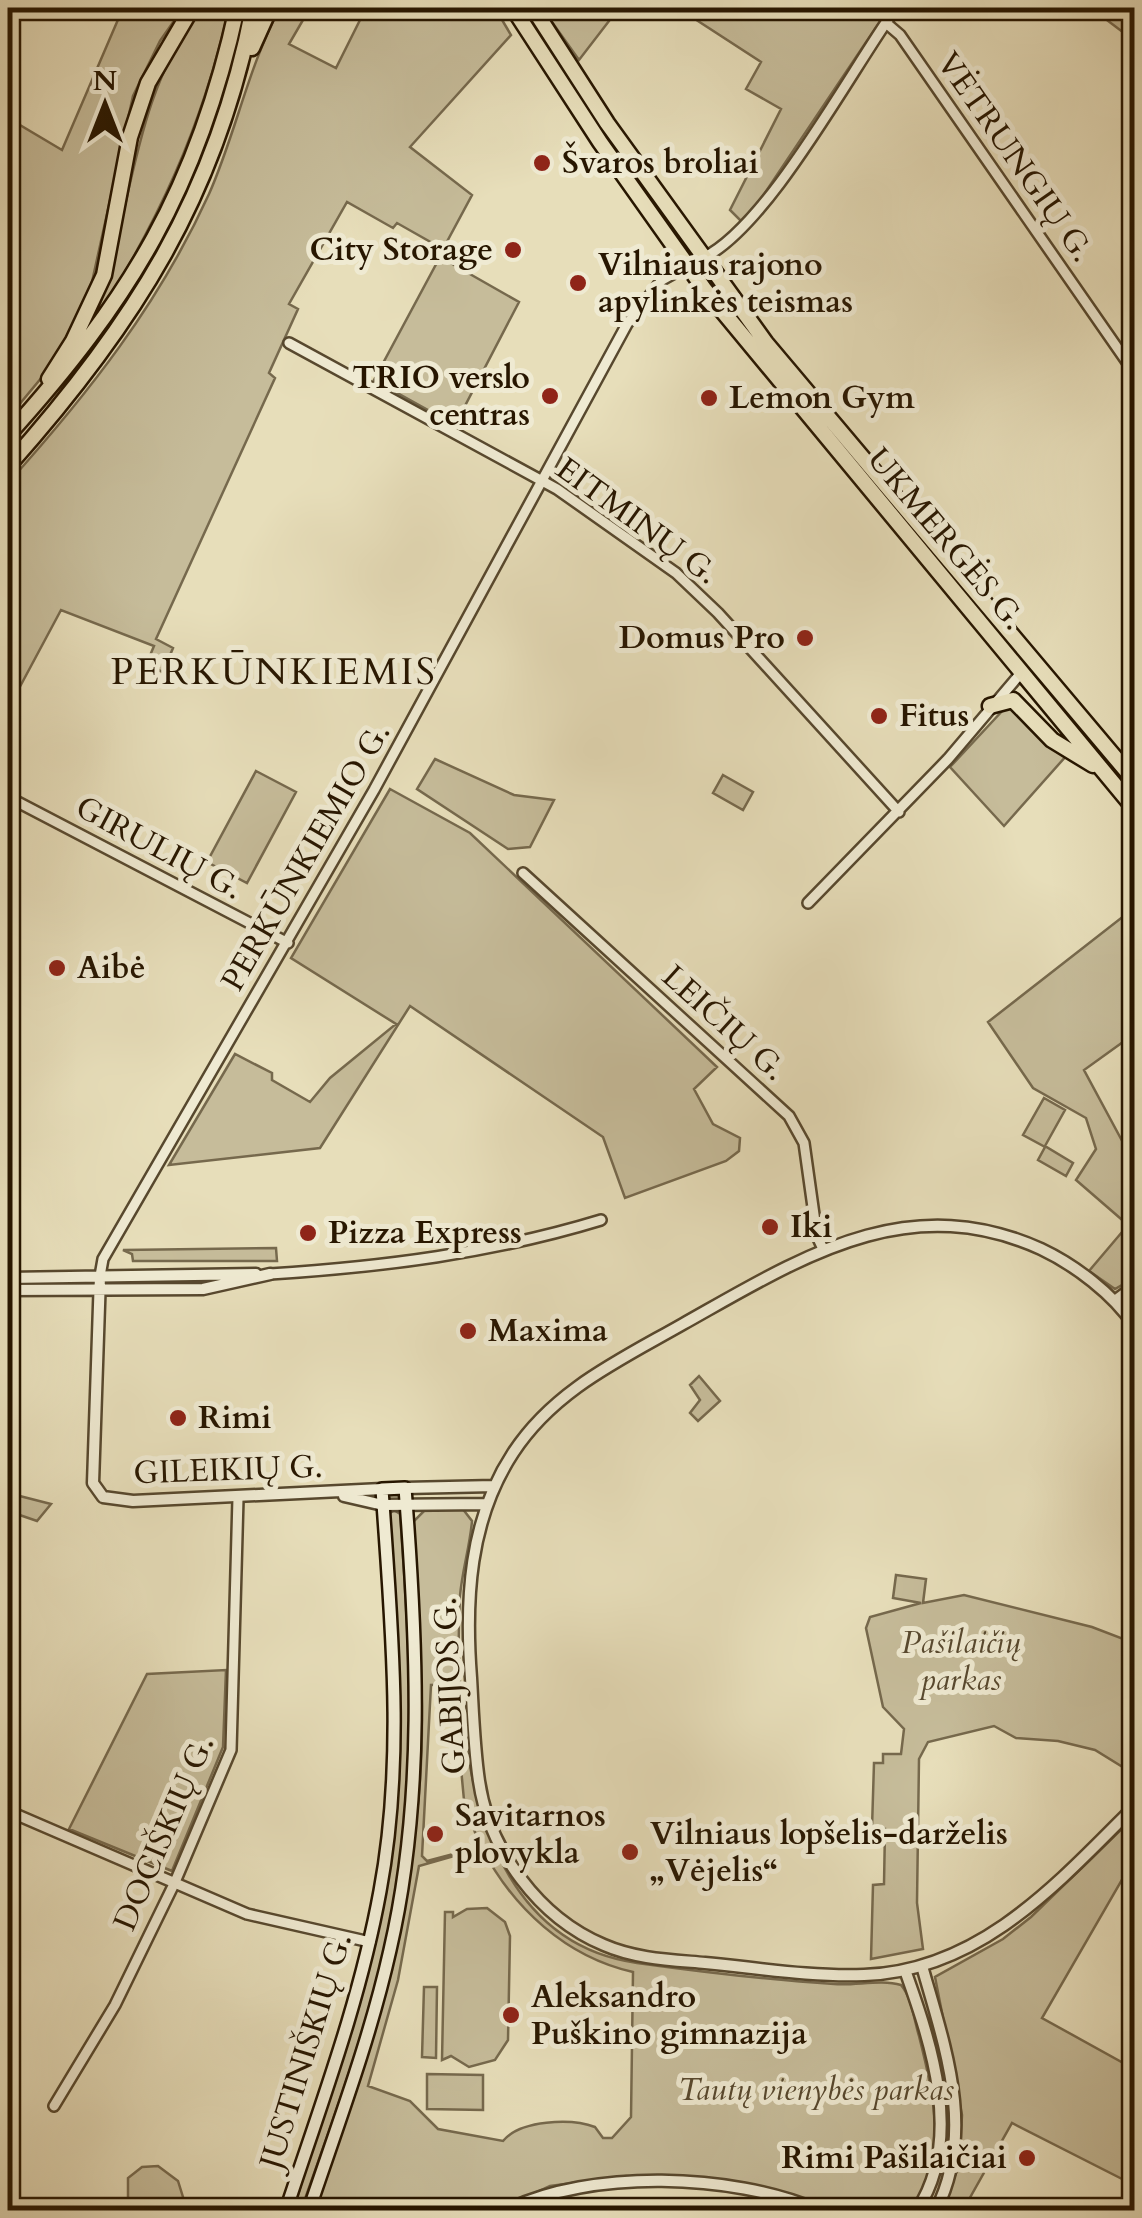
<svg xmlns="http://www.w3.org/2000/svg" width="1142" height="2218" font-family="Cardo,serif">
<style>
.green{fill:#c6bc9a;stroke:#76694d;stroke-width:2.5;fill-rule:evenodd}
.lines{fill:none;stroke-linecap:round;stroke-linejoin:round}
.minor-casing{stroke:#57482e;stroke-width:14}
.tertiary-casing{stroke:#57482e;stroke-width:15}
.secondary-casing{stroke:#271600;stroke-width:16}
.trunk-casing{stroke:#271600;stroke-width:19}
.minor{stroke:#efead2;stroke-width:9}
.tertiary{stroke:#efead2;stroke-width:10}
.secondary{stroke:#efead2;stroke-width:11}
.trunk{stroke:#e7deba;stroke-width:14}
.poi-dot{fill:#8f2418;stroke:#efead2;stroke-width:4}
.labels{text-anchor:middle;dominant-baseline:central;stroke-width:10;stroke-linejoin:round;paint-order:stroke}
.street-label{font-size:32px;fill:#271600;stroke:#efead2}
.poi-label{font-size:32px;font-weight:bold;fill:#271600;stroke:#efead2;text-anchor:start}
.park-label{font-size:32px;font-style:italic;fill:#57482e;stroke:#efead2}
.quarter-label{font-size:38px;letter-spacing:2.5px;fill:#271600;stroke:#efead2}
</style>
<rect width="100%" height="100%" fill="#e7deba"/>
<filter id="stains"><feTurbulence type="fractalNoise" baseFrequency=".002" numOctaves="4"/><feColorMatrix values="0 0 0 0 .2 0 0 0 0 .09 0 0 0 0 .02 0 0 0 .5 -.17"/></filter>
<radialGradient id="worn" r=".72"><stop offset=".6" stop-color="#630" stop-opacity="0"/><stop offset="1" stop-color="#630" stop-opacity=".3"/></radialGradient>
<path class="green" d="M123,8H183L160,41L133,96L90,291L52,365L8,418V118L62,150Z
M201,8H229C202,128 158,223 92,326C133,219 129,102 201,8Z
M280,8H310L289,44L336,68L366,8H495L511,35L410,147L472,195L443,249L397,223L393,228L347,202L289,304L298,309L269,373L275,378L156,639L173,648L163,672L146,665L154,646L61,610L8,709V483C88,394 159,304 209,194C236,133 248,67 280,8Z
M542,8H619L579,60Z
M678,8H889L744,224L730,210L781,109L746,89L761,62Z
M1091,8H1134V26L1124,33Z
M440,257L519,302L455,425L374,380Z
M1005,708L1016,709L1067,755L1004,826L950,767Z
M435,759L514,795L554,800L530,847L508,849L417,789Z
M256,771L296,792L247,883L207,862Z
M723,775L753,792L743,810L713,793Z
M390,789L470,833L717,1067L694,1089L713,1124L740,1138L739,1151L726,1161L625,1198L603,1137L410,1006L320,1148L169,1165L235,1054L272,1073V1080L310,1102L330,1078L396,1024L291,958Z
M1134,908V1034L1084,1070L1134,1163V1278L1115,1289L1089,1271L1128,1225L1076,1180L1096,1149L1086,1118L1033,1088L988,1022Z
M1044,1098L1065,1110L1045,1146L1073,1163L1066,1176L1038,1160L1045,1147L1023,1135Z
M276,1248L277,1261H133L132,1254L123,1250Z
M699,1376L720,1401L698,1421L690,1413L700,1400L690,1385Z
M8,1493L51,1504L37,1521L8,1511Z
M427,1508H462L472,1521C470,1546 462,1571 460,1596C453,1727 472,1940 637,1963C702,1972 768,1980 834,1984C855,1986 881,1979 901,1985C912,1998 914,2020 919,2036C934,2096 949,2156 910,2210H828L755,2186L626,2176L550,2186L498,2210H314C356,2088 395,1963 414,1835C430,1732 418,1625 412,1523ZM453,1684L464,1800L480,1847L427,1861L422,1856L431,1685ZM482,1848C513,1908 566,1957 633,1972L631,2117L612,2138H603L595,2127C571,2118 520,2120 503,2141L438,2129L410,2101L368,2086L398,1980L419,1866Z
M394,1510L400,1514C410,1650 418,1784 391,1918C371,2019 335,2114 301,2210H294C316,2124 353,2042 372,1955C405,1809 399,1662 389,1514Z
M896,1575L926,1579L923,1603L964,1595L1092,1627L1134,1643V1774L1095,1750L1058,1741L1016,1738L994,1726L928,1742L919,1759L917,1903L923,1949L871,1959L873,1885L884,1884L885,1829L872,1828L874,1763H883V1754H901L904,1729L883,1707L866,1628L870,1617L921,1603L893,1598Z
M226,1670L223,1747L172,1871L69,1829L147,1674Z
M1134,1817V1859L1042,2018L1134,2069V2185L1012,2123L963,2210H941L959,2166L962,2115L935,1977L1003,1939L1031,1917Z
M487,1908L505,1922L510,1936L508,2040L495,2060L469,2067L451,2056L442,2060L445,1912H453V1917L467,1909Z
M424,1987H437L436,2058L422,2057Z
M427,2074L483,2075V2110L427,2109Z
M158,2166L178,2181L187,2210H139L128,2202V2178L142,2167Z"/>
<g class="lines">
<defs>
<path id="minor" d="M886,23L900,35L1134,372
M703,258C768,227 850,72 896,8
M289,343L557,489L676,573L718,613L899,812
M8,797L288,943
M523,873L789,1116L804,1143L817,1236L823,1249
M808,903L948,759L1021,673
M270,1274C382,1267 493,1253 601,1220
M100,1276L103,1259L374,790L627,324L662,280L687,266
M1114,1301L1134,1286
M1126,1313L1134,1306
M8,1694L13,1681
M8,1811L247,1914L370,1942
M54,2106L115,2005L175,1882L231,1750L238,1498"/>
<path id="tertiary" d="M100,1276L93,1483L103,1497L133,1501L382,1489
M8,1278L256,1274
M8,1290L203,1289L270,1274
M1134,1325C1113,1294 1075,1265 1041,1249C906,1188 799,1259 683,1324C620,1360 554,1390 513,1453C469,1520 465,1600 471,1678C473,1712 474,1747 479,1781C489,1850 539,1918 604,1945C636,1959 671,1960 705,1963C758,1968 811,1977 864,1975C980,1971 1058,1883 1134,1807
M405,1488L494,1486
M344,1496L383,1505L487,1504
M922,1966C945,2047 976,2131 936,2210
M905,1970C931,2043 964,2139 917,2210
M507,2210C592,2169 731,2173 818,2210"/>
<path id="secondary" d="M286,2210C321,2104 360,2001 380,1891C405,1758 391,1622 382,1489L405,1488C417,1642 425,1799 390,1950C370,2039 338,2124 309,2210"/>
<path id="trunk" d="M513,8L600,142L705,290L1134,808
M533,8L607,123L766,343L1134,780
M252,48L270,8
M49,379L73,341L104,275L130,137L148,83L192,8
M8,435C130,300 198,188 237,8
M8,466C133,326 217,195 253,8
M990,706L1013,700L1052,740L1093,765"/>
</defs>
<use href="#minor" class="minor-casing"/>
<use href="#tertiary" class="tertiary-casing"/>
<use href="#secondary" class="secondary-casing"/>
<use href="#trunk" class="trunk-casing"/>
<use href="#minor" class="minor"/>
<use href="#tertiary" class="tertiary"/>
<use href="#secondary" class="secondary"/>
<use href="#trunk" class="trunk"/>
</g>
<g class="poi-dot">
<circle cx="542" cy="163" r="10"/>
<circle cx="513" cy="250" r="10"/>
<circle cx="578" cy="283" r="10"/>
<circle cx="550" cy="396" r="10"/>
<circle cx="709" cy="398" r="10"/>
<circle cx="805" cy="638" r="10"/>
<circle cx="879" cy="716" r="10"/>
<circle cx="57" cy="968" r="10"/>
<circle cx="770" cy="1227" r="10"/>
<circle cx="308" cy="1233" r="10"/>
<circle cx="468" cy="1331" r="10"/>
<circle cx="178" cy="1418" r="10"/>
<circle cx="435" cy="1834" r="10"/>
<circle cx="630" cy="1852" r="10"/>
<circle cx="511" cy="2015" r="10"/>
<circle cx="1027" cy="2158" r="10"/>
</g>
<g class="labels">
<g class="street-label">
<text transform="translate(1015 157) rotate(55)">VĖTRUNGIŲ G.</text>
<text transform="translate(637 521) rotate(36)">EITMINŲ G.</text>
<text transform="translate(946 539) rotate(50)">UKMERGĖS G.</text>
<text transform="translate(159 848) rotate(28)">GIRULIŲ G.</text>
<text transform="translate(306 857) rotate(-60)">PERKŪNKIEMIO G.</text>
<text transform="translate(724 1023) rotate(42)">LEIČIŲ G.</text>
<text transform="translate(228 1470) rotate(-2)">GILEIKIŲ G.</text>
<text transform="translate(450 1686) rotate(-93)">GABIJOS G.</text>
<text transform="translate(164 1833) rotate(-67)">DOCIŠKIŲ G.</text>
<text transform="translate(306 2051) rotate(-73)">JUSTINIŠKIŲ G.</text>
</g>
<g class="poi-label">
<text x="562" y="163">Švaros broliai</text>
<text x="493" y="250" text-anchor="end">City Storage</text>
<text x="598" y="265">Vilniaus rajono<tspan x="598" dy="37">apylinkės teismas</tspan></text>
<text x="530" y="378" text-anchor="end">TRIO verslo<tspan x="530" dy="37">centras</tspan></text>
<text x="729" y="398">Lemon Gym</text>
<text x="785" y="638" text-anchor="end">Domus Pro</text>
<text x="899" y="716">Fitus</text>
<text x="77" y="968">Aibė</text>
<text x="790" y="1227">Iki</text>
<text x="328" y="1233">Pizza Express</text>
<text x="488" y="1331">Maxima</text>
<text x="198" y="1418">Rimi</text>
<text x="455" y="1816">Savitarnos<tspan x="455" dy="37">plovykla</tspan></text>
<text x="650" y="1834">Vilniaus lopšelis-darželis<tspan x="650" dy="37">„Vėjelis“</tspan></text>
<text x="531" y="1997">Aleksandro<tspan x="531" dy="37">Puškino gimnazija</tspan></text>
<text x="1007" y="2158" text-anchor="end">Rimi Pašilaičiai</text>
</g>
<g class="park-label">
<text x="961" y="1643">Pašilaičių<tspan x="961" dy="37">parkas</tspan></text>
<text x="816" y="2090">Tautų vienybės parkas</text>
</g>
<g class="quarter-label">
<text x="274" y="672">PERKŪNKIEMIS</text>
</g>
</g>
<rect width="1142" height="2218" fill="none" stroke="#e7deba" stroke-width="40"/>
<rect x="10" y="10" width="1122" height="2198" fill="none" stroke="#271600" stroke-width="5"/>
<rect x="20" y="20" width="1102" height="2178" fill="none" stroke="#271600" stroke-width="2.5"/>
<g transform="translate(105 105)" stroke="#efead2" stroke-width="8" paint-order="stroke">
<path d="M0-8L18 38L0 25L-18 38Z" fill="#271600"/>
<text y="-15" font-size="28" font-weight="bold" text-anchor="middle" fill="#271600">N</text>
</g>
<rect width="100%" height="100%" filter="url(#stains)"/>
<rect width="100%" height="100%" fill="url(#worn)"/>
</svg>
